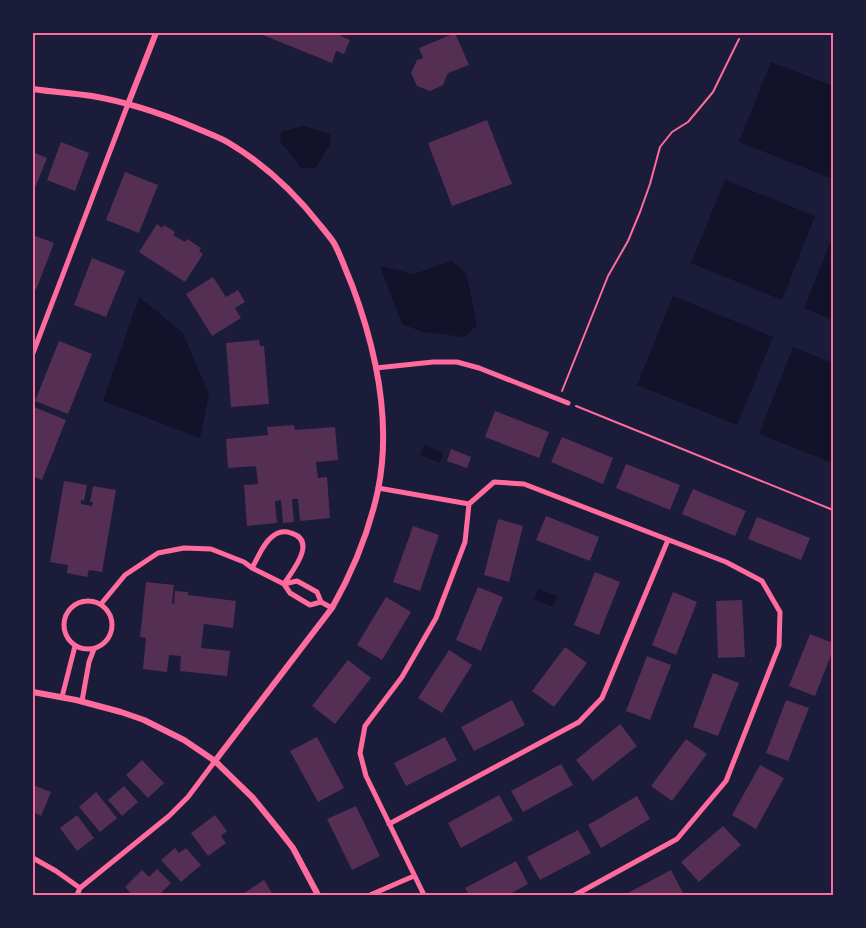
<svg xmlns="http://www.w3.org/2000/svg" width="866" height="928" font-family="Literata,serif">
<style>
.water{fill:#12122b}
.building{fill:#542f53}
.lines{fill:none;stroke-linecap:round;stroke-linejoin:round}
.path{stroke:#ff6b9d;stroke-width:2}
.minor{stroke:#ff6b9d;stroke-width:5}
.tertiary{stroke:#ff6b9d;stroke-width:6}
.neatline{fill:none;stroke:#ff6b9d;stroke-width:2}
</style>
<rect width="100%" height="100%" fill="#1b1b3a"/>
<path class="water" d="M771,62L833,86V179L739,142Z
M303,126L331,134L330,145L315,168H301L280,141L281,132Z
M725,180L815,216L782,300L691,263Z
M833,235V320L804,308Z
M452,261L466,273L477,325L465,337L423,332L402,324L380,266L414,274Z
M673,296L773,337L737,425L637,385Z
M139,297L183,333L209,394L200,438L103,401Z
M793,347L833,363V463L759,434Z
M424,445L443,453L440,463L420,455Z
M538,589L557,596L553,607L534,599Z"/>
<path class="building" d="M258,33H342L341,36L350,40L344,54L336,51L332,63Z
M455,33L469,65L448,73L443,85L430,91L417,86L411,73L417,60L423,58L419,48Z
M487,120L512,184L452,206L428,143Z
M61,142L89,153L75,191L47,180Z
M33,152L47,158L33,193Z
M125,172L158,185L139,233L106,220Z
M157,224L162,228L164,225L175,232L173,235L185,242L187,239L201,248L199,251L203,254L185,282L139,252Z
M33,235L54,243L36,290L33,289Z
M92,258L125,271L106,317L74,305Z
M213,277L226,297L238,290L245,302L235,308L241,318L212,336L186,294Z
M259,340L260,346H264L269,404L231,407L226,343Z
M59,341L92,354L68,414L35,401Z
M34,407L66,420L42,480L33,476Z
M495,411L549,432L539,458L485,437Z
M294,425L295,430L335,427L338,460L316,462L318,478L327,477L330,518L300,521L298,499H292L294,522L283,523L281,500L275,501L277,523L247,526L244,485L258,484L256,466L228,468L226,439L268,435L267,427Z
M562,437L613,458L603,484L551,462Z
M451,449L471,457L467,468L447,461Z
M626,464L680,485L670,510L616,488Z
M64,481L87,485L84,501L81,500V504L92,506L93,502H90L93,486L116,490L102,572L89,570L87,577L67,573L68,565L50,562Z
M693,489L746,511L735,536L682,514Z
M546,516L599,537L590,561L536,540Z
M757,517L810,538L801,560L748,539Z
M498,519L523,526L509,582L484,575Z
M413,526L439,535L420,591L393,582Z
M595,572L620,582L599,635L574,625Z
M146,582L174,585L172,603L174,604L175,591L188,592V595L236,601L233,628L204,624L201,648L230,651L227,676L180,671L181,656L169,655L167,672L143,669L146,638L140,637Z
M478,587L503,597L481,651L456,640Z
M673,592L697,602L676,655L652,645Z
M386,597L411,612L382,660L357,645Z
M742,600L745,657L718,658L716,601Z
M810,634L833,643V650L815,696L789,686Z
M565,647L587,663L554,707L532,691Z
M449,650L472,665L442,713L418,698Z
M647,656L671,665L650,720L626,711Z
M348,660L371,678L335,724L312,706Z
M713,673L739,683L718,736L693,727Z
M512,700L525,725L474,751L461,727Z
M786,700L809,708L788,761L766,753Z
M620,724L637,746L593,781L576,760Z
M317,737L344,788L318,802L290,751Z
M445,737L457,760L406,786L394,763Z
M686,739L707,754L672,801L651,786Z
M142,760L164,783L148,798L126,775Z
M561,764L573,785L523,812L511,791Z
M760,765L784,778L756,829L732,815Z
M33,785L51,792L41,816L33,812Z
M124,786L138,802L122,816L108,800Z
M96,792L117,818L100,832L79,807Z
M499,795L513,820L461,848L448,823Z
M637,796L650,819L601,848L588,825Z
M356,806L380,856L352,870L327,819Z
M77,815L94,838L77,851L60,828Z
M215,815L227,831L221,836L226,843L208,856L191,833Z
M723,826L741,845L699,882L681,862Z
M578,830L591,853L540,880L527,857Z
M175,848L179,853L186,848L201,865L181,882L161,860Z
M516,861L528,884L508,895H469L465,888Z
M157,869L171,883L159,895H132L125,887L142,870L149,877Z
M671,870L683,893L678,895H624Z
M264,880L273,895H241Z"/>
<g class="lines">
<path class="path" d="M562,391L608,276L628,241L640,212L650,184L660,147L672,132L688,122L713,92L739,39
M576,406L833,510"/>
<path class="minor" d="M33,353L128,104
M376,368L433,362H457L479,368L568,403
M378,488L469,504
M252,568C258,558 263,543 273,536C278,532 285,531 291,533C318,541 292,571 284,584
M284,584L297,581L317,592L321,602L332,608
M64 625a24 24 0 1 1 48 0a24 24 0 1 1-48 0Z
M101,604L125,575L158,553L184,548L211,549L244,562L252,568L284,584L290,593L310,605L321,602
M62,697L75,646
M82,701L89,662L94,649
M389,824L579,722L602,698L668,540
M33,858L56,871L80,888
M77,895L80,888L169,816L188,797L215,761
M370,895L414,876
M424,895L366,776L360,753L365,726L402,677L436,618L465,542L469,504L494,482L524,484L726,562L762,581L780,612L779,646L726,781L677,839L575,895"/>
<path class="tertiary" d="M33,89C53,92 72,93 92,96C127,102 163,114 196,128C207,133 219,137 229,143C264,164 295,193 320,225C325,231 330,237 334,243C341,256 346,271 352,285C376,349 392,421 378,490C369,532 353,571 332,608L215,761
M128,104L156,33
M33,692L76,700L121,712L144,720L184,740L215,761L253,798L279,830L293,848L318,895"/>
</g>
<rect width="866" height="928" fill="none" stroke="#1b1b3a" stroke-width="69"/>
<rect x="34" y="34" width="798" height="860" class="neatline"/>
</svg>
